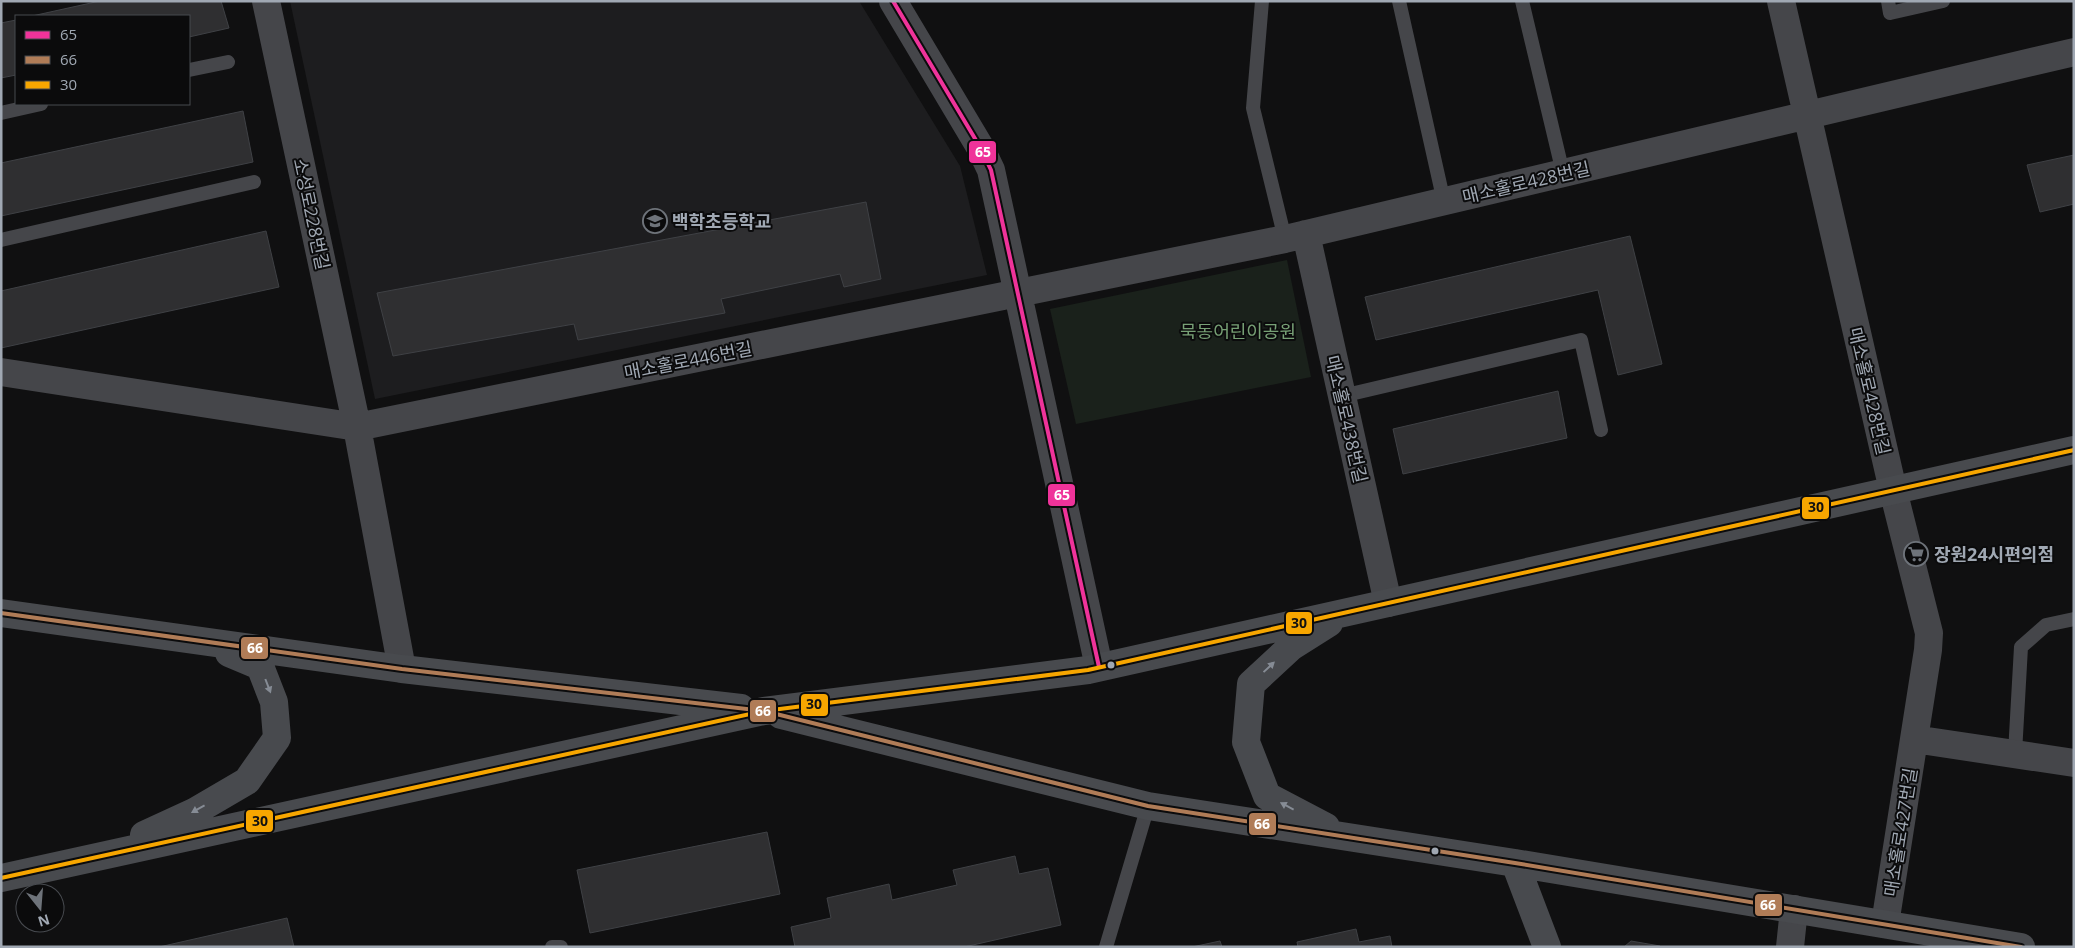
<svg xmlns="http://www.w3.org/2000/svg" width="2075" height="948" font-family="'Open Sans','Noto Sans KR',sans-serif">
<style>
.built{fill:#1d1d1f}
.green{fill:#1a211b}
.building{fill:#2f2f31;stroke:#3f4145}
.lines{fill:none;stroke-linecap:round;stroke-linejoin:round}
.lane{stroke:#45464a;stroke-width:14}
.street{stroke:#45464a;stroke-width:28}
.secondary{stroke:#484a4e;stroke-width:28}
.bus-1-casing{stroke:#0b0b0c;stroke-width:8}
.bus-2-casing{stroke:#0b0b0c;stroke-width:8}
.bus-3-casing{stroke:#0b0b0c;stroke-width:8}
.bus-1{stroke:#ef339a;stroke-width:4}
.bus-2{stroke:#b07c57;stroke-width:4}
.bus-3{stroke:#f7a600;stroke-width:4}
.oneway{fill:#868c95}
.bus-dot{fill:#a0a8b3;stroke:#0b0b0c;stroke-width:2}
.labels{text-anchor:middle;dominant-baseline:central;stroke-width:4;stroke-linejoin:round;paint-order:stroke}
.street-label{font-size:18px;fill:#a0a8b3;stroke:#0b0b0c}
.poi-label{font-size:18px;font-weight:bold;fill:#a0a8b3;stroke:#0b0b0c;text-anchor:start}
.park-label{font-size:18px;fill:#77a075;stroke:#0b0b0c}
.line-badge{stroke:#0b0b0c;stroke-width:2}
.badge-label{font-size:14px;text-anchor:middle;font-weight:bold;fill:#fff}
.pale-badge-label{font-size:14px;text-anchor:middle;font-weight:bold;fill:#111}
</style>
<rect width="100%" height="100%" fill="#101011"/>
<path class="built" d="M290,1H859L960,166L987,275L375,399Z"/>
<path class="green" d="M1287,260L1311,377L1076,424L1050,309Z"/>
<path class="building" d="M100,1H221L229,28L189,37V16H32Z
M16,20V75L1,78V23Z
M243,111L253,162L1,216V163Z
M2074,155V204L2040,212L2027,165Z
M866,202L881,279L844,287L840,274L721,299L725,313L578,340L574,324L393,356L377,293Z
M266,231L279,287L1,348V291Z
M1630,236L1662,364L1618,375L1598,290L1376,340L1365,297Z
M1558,391L1567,438L1403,474L1393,429Z
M767,832L780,894L590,933L577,870Z
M1015,856L1019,874L1048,868L1061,925L964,947H795L791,927L831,918L827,898L889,884L892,900L957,885L953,870Z
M287,918L294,947H159Z
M1356,929L1359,942L1390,936L1392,947H1298L1297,942Z
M1220,941L1222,947H1192Z
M1631,941L1660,946V947H1624Z"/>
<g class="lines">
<path class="lane" d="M1262,1L1253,108L1285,239
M1399,1L1444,202
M1522,1L1563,173
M1888,1L1890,13L1943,1
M189,70L228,62
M1,113L41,104
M1,240L254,182
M1342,396L1581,340L1601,430
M2015,753L2021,647L2046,625L2074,619
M552,947H561
M1106,947L1148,806"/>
<path class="street" d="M266,1L357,427L402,669
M893,1L980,147L991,170L1099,667
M1781,1L1893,490L1929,633L1928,650L1885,924
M1306,234L1388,603
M1,372L357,427L1285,239L2074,52
M1914,739L2074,763
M1790,947L1794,909"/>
<path class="secondary" d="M1,613L402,669L741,708
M781,715L1148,806L1515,863L2021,947
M1326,827L1267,796L1246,742L1251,684L1291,647L1329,623
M144,835L194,812L247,781L277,738L274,702L260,666L229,653
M1515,863L1547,947
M1,878L764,711L1088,670L2074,450"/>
<defs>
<path id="bus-1" d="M893,1L980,147L991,170L1099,667"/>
<path id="bus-2" d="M1,613L402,669L764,711L1148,806L1515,863L2021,947"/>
<path id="bus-3" d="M1,878L764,711L1088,670L2074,450"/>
</defs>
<use href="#bus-1" class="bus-1-casing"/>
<use href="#bus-2" class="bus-2-casing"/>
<use href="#bus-3" class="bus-3-casing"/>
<use href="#bus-1" class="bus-1"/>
<use href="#bus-2" class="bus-2"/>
<use href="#bus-3" class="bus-3"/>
</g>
<defs><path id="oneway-solid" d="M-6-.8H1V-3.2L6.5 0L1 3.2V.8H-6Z" transform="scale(1.25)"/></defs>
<g class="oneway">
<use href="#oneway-solid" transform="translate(1269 667) rotate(-43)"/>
<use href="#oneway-solid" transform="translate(268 686) rotate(69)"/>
<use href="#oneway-solid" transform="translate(1287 806) rotate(-152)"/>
<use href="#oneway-solid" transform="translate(198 809) rotate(151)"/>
</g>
<defs>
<symbol id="school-ring" viewBox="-11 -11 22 22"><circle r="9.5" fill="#0b0b0c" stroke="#6e737a" stroke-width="1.5"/><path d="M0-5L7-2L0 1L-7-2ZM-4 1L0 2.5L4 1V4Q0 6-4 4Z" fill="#6e737a"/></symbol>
<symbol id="supermarket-ring" viewBox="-11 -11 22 22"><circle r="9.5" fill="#0b0b0c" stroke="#6e737a" stroke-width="1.5"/><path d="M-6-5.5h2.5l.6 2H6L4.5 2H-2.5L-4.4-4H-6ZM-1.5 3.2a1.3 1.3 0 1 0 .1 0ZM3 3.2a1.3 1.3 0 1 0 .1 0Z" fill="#6e737a"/></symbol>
</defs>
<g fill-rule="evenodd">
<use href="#school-ring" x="641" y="207" width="28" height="28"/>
<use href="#supermarket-ring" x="1902" y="540" width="28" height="28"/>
</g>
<g class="bus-dot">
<circle cx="1111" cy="665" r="4.5"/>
<circle cx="1435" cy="851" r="4.5"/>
</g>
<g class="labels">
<g class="street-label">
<text transform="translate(1526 182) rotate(-13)">매소홀로428번길</text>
<text transform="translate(312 214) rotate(78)">소성로228번길</text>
<text transform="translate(688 360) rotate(-11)">매소홀로446번길</text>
<text transform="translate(1870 391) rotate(77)">매소홀로428번길</text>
<text transform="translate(1347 419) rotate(77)">매소홀로438번길</text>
<text transform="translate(1900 832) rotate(-81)">매소홀로427번길</text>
</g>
<g class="poi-label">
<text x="672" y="221">백학초등학교</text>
<text x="1934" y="554">장원24시편의점</text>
</g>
<g class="park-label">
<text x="1238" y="331">묵동어린이공원</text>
</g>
</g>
<g class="line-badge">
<rect x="968" y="140" width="29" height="24" rx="5" fill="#ef339a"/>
<rect x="1047" y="483" width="29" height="24" rx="5" fill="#ef339a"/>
<rect x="1801" y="496" width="29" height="24" rx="5" fill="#f7a600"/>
<rect x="1285" y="611" width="28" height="24" rx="5" fill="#f7a600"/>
<rect x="240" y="636" width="29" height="24" rx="5" fill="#b07c57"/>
<rect x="800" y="693" width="29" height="24" rx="5" fill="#f7a600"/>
<rect x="749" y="699" width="28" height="24" rx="5" fill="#b07c57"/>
<rect x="245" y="809" width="29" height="24" rx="5" fill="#f7a600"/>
<rect x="1248" y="812" width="29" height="24" rx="5" fill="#b07c57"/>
<rect x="1754" y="893" width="29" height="24" rx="5" fill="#b07c57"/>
</g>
<g class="badge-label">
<text x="983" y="157">65</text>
<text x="1062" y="500">65</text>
<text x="255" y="653">66</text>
<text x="763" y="716">66</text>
<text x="1262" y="829">66</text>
<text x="1768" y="910">66</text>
</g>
<g class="pale-badge-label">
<text x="1816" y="512">30</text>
<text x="1299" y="628">30</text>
<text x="814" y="709">30</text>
<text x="260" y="826">30</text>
</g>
<rect width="2075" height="948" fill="none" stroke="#a0a8b3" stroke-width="5"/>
<rect x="15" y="15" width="175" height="90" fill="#0b0b0c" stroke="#474a4f"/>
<rect x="25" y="31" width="25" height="8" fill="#ef339a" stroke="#474a4f"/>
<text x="60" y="40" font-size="15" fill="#a0a8b3">65</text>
<rect x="25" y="56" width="25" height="8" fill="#b07c57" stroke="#474a4f"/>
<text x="60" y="65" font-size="15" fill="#a0a8b3">66</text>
<rect x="25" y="81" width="25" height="8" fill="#f7a600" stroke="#474a4f"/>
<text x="60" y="90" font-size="15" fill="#a0a8b3">30</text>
<g transform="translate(40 908) rotate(163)"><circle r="24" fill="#0b0b0c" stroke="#474a4f"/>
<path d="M0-4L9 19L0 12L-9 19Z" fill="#6e737a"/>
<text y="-8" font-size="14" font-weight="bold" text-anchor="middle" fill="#a0a8b3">N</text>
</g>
</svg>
